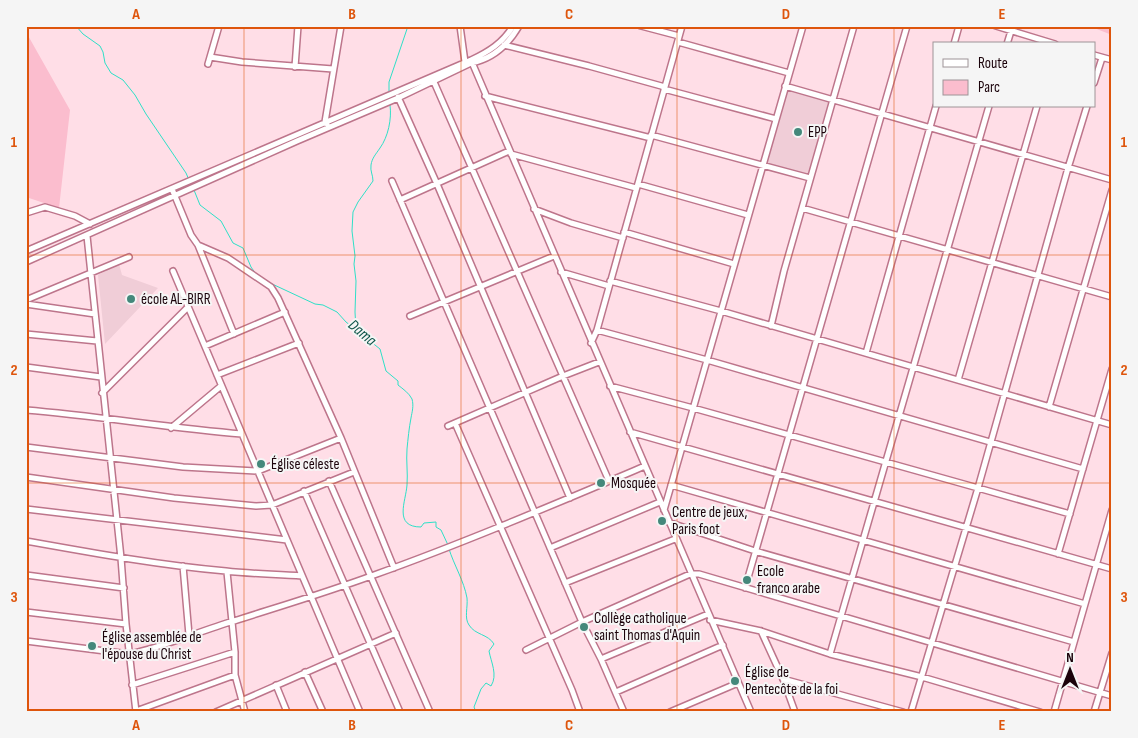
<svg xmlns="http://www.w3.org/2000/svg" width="1138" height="738" font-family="'Sofia Sans Condensed',sans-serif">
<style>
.built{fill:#f0cdd7}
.green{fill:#fbbdce}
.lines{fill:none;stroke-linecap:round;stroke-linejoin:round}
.stream{stroke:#2ee0c7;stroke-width:1}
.minor-casing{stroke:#bd758b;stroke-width:8}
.minor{stroke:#fff;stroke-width:5}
.grid{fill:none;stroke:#de550c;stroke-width:1;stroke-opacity:0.55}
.poi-dot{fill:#44887b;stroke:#f5f5f5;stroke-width:2}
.labels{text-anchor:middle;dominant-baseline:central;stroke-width:4;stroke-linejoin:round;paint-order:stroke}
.poi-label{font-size:15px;fill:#1b030b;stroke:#f5f5f5;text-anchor:start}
.water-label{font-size:16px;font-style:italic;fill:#0e554a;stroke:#f5f5f5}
.neatline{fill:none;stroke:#de550c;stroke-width:2}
.grid-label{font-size:16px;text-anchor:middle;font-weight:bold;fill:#de550c}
</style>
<rect width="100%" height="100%" fill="#ffdee7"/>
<path class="built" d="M787,89L831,101L809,176L765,163Z
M119,264L122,275L158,288L105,344L98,275Z"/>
<path class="green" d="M1089,26H1112V35Z
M26,32L70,110L59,208L26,197Z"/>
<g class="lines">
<path class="stream" d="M76,26L83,34L100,46L103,52L105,63L111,73L123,80L135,95L146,114L186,173L189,180
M389,91V82L408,26
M194,190L200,205L221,221L233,243L243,248L251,267L256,274
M270,283L315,304L323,305L337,312L346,322L380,349L386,371L398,381V385C403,389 409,393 412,399C414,406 412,412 411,418C409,428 408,439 407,449C406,461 408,473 407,485C406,501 393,527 421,527L424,523L436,522V527L441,530L448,545
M356,330L355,312L356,281L354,264L355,256L352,231L353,212L358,202L373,181C373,175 370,171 371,165C372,158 376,154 380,148C388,137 392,119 390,105
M449,549C454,565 464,581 467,598C468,607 464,618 469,625C475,635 488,634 494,644L489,651C491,662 498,675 491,686L486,683L481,689L474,707L476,712"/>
<defs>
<path id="minor" d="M460,26L465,62
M641,26L679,36
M996,26L1055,44
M678,42L789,73
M954,44L959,26
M1007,44L1011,31
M504,45L589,66L665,87
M1094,55L1112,60
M210,57L242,62L333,69
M471,60L751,712
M208,64L219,26
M295,67L298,26
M434,82L609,481
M1094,83L1102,58
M785,86L1112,180
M664,89L776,119
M485,96L651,138
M398,97L437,184L570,498
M327,124L325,122L341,26
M651,135L810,178
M511,154L636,188
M392,181L582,622L601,659L624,712
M638,184L748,215
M172,189L191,235L198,245L228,258L271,287L278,298L341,438L394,568
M400,200L509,151
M802,208L1112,297
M534,209L571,223L623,238
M26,213L45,207L75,216L90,224
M624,232L734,264
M87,236L121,558L126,624L136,712
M198,245L234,334
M26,251L471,60C488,52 503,43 513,26
M26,262L297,141L398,98L471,63C492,59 508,45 519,26
M173,271L360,712
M561,272L609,286
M610,281L721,311L1112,425
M26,300L129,257
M26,304L95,314
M410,316L554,256
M771,326L784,271L854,26
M597,330L707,360L1083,469
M26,334L97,341
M591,343L597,330L682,26
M205,346L285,312
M866,353L936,106
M26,367L101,377
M217,375L299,343
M958,380L1037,106
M610,386L693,408L978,488L1068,168L1087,106
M102,393L188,307
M1049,407L1112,190
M26,410C98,416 170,428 242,434
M455,423L572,690L580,712
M448,426L563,376L599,362
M171,428L221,386
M630,432L1112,569
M26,447L183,467L258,471L341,438
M26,477L174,498L256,506L272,505L354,472
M329,481L430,712
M671,485L1085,604
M304,491L400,712
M26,509L287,540
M664,510L803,26
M668,522L755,551L1074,642
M26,541C93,553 159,565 226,571C251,574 277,574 302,576
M550,548L660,502
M1058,554L1112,369
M183,566L189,635
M227,572L235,652V675L245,712
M26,575L124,588
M565,583L675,539
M745,588L907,26
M26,612L126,624
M710,620L761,631L830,654L922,677L1040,712
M761,631L783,679L795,712
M26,641L129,654C165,647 199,631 234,621C281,606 328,592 374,575C466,542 555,504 645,466
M526,650L582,622L690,574H699L1112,696
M830,654L989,106
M601,659L708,614
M305,672L323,712
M783,679L903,712
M132,685L235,652
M276,685L287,712
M616,692L723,645
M136,711L235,675
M216,712L396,633
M670,712L738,683
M911,712L978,488L1070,514
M1054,712L1112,510
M1094,712L1112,653"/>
</defs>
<use href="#minor" class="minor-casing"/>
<use href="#minor" class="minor"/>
</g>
<path class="grid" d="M244,26V712M461,26V712M677,26V712M894,26V712M26,255H1112M26,483H1112"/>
<g class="poi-dot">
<circle cx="798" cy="132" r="5"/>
<circle cx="131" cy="299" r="5"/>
<circle cx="261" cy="464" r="5"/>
<circle cx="601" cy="483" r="5"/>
<circle cx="662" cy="521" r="5"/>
<circle cx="747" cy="580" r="5"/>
<circle cx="584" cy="627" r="5"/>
<circle cx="92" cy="646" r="5"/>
<circle cx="735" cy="681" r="5"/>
</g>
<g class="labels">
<g class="poi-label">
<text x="808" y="132">EPP</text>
<text x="141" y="299">école AL-BIRR</text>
<text x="271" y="464">Église céleste</text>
<text x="611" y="483">Mosquée</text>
<text x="672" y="512">Centre de jeux,<tspan x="672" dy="17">Paris foot</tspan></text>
<text x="757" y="571">Ecole<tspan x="757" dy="17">franco arabe</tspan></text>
<text x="594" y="618">Collège catholique<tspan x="594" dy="17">saint Thomas d'Aquin</tspan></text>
<text x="102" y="637">Église assemblée de<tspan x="102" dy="17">l'épouse du Christ</tspan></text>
<text x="745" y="672">Église de<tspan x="745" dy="17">Pentecôte de la foi</tspan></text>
</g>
<g class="water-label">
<text transform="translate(362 333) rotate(40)">Dama</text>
</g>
</g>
<rect width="1138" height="738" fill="none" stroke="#f5f5f5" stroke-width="55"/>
<rect x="933" y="42" width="162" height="65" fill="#f5f5f5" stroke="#9e9497"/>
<rect x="943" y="59" width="25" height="8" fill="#ffffff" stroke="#9e9497"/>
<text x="978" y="68" font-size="15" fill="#1b030b">Route</text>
<rect x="943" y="80" width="25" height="15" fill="#fbbdce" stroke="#9e9497"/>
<text x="978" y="92" font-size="15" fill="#1b030b">Parc</text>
<g transform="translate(1070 670)" stroke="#f5f5f5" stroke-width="4" paint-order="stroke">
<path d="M0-4L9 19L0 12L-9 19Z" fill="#1b030b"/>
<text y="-8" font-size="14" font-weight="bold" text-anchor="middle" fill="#1b030b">N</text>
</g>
<rect x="28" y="28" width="1082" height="682" class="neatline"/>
<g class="grid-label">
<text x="136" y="19">A</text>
<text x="352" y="19">B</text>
<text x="569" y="19">C</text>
<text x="786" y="19">D</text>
<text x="1002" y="19">E</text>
<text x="14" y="147">1</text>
<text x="1124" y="147">1</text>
<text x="14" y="375">2</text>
<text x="1124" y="375">2</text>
<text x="14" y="602">3</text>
<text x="1124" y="602">3</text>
<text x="136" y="730">A</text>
<text x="352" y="730">B</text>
<text x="569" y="730">C</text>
<text x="786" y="730">D</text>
<text x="1002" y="730">E</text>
</g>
</svg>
